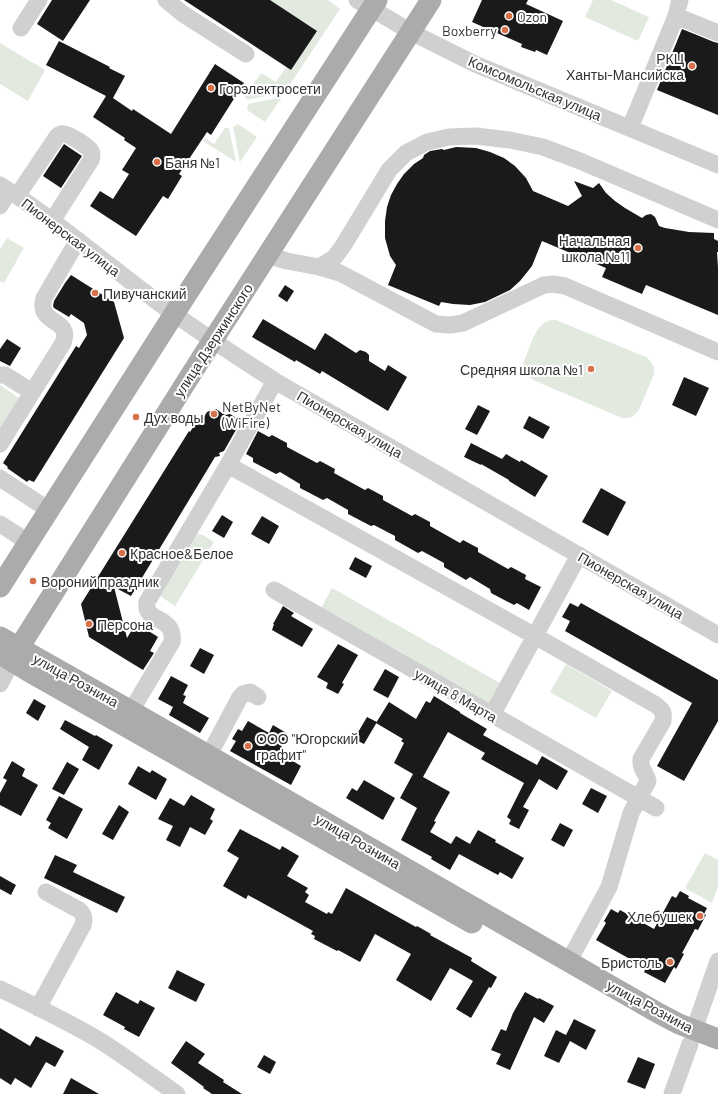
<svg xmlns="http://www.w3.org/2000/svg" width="718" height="1094" font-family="Barlow,sans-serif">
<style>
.green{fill:#e2eae0}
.building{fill:#1a1a1a}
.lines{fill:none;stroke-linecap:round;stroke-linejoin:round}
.minor{stroke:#d0d0d0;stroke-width:17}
.major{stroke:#ababab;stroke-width:21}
.poi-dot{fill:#d5704a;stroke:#fff;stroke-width:1.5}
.labels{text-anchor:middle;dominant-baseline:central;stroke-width:4;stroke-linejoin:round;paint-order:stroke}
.poi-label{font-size:14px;fill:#333;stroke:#fff;text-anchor:start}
.street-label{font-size:14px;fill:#333;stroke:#fff}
</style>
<rect width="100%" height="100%" fill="#fff"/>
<path class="green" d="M270,0H328L340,9L285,92L247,100L245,97L261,73L276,82L286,67L291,70L316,31Z
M593,0H611L649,17L638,41L585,17Z
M0,43L45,70L28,101L0,84Z
M282,97L265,122L247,110L248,104Z
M238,124L257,137L240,162L233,127Z
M225,128H229L236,162L203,141L205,138L214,144Z
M7,238L24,248L4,283L0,281V249Z
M551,320H556L646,357C652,362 655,366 654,374L639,410C634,416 630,419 622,418L533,380C526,375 522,370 524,361C530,348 535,323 551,320Z
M0,385L19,398L0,428Z
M194,533L203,535L214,542L175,606L157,594Z
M332,588L500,683L488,705L320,610Z
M566,664L612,691L596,718L550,692Z
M705,853L718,860V886L712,903L685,888Z"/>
<path class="building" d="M52,0H90L63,41L37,24Z
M184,0H270L317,31L291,70Z
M482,0H528L526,4L563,21L547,55L536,50L535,52L521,47L522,44L472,22Z
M682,29L714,42L718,43V115L657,90Z
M59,41L110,67L109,68L125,76L113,98L132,111L133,109L171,134L215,64L244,83L211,135L207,132L179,174L182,176L168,199L163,196L136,236L90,206L100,191L113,199L129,174L122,170L136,148L124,140L125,138L93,117L106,96L46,65Z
M64,144L82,156L61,188L43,176Z
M456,147L476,148L490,152L504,158L515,166L526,178L533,191L568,206L582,196L574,181L593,188L599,183L606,193L615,201L625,208L642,218L646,215L651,214L655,217L659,226L665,228L689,232L714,233V239L718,241V252H717L718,268V315L646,285L642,294L602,277L606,268L542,241L532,266L520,281L510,290L485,302L470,305L453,304L441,302L439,306L388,285L396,265L390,256L385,238V221L387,207L391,195L397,184L404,174L414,164L423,158L424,155L430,151L442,149L444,150Z
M71,275L114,302L124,338L34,482L29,480L27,482L7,468L8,467L3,463L76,346L79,348L87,335L84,323L71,314L69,317L54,308L53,306L54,301L65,283Z
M285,285L294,291L287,302L278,296Z
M263,319L315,350L325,333L356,353L360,350L366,352L369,355V361L385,371L388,365L407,377L388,411L322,371L320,374L296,360L295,362L252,337Z
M7,339L21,348L10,366L0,361V349Z
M684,377L709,388L696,416L672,405Z
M478,405L490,411L477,435L465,429Z
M216,409L225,415L230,414L241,421L224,451L219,453L220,456L215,457L131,596L114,587L127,638L136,623L158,637L150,651L154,653L143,670L89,637L81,604L189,431L190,432L197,421L202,420L207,412Z
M529,416L550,427L543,439L523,428Z
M258,431L269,437L272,435L287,443V447L317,463L320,461L335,469L334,473L365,490L368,488L383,496V500L412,516L415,514L430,522V526L460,543L463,540L478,548V552L508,569L511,567L526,575L525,579L541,587L529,610L517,603L514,605L491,593L490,589L470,577L466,580L444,567V563L422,551L418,553L395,540V536L374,525L371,526L348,514V510L327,498L323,500L300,488V484L280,472L276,474L253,462V458L246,454Z
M471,443L502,459L506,454L520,462L521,460L548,476L535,497L509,481V480L481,464V465L464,457Z
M601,488L626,502L608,536L582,522Z
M222,515L233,522L224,538L212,531Z
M262,516L279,526L269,544L251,534Z
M355,557L372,566L366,578L349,569Z
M570,603L578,607L581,603L718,680V721L684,781L657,766L692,703L565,631L570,621L562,617Z
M283,606L294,613L291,616L313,629L302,647L272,630L274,624H273Z
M338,644L358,655L342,683L344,684L338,694L326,688L328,683L317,677Z
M200,648L214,655L204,674L190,666Z
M385,669L399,677L388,698L373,690Z
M171,676L188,685L183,695L186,696L183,703L209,718L200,733L169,715L173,707L158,699Z
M434,696L460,712V713L487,729L483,735L537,765L542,756L568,771L557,790L539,779L523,807L529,810L519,829L509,824L511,820L507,817L524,783L481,759L485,753L448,732L423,777L450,792L434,821L436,822L430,832L451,844L456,836L470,844L478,830L496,840L495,842L524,858L512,879L500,872L498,875L459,854L450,870L431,859L432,857L401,840L417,808L400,798L413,774L394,763L404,743L401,741L403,739L376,723L389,702L416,719L426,701L430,703Z
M34,699L46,706L38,721L26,713Z
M367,717L377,722L364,744L354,739Z
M65,720L95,736L96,735L113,745L99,770L82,760L89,747L60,729Z
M248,721L269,733L273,725L288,734L280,750L289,755L288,758L301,766L291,785L230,751L236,741L232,739L238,729L242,731Z
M12,761L25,769L22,776L38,785L21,816L0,805V793L7,780L3,778Z
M67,762L79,769L64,795L52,789Z
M138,766L150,773L152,770L167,779L156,800L128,784Z
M364,780L395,798L383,820L346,798L352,788L357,791Z
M591,788L607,796L598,813L582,804Z
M191,795L215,809L210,819L213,821L205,835L190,827L180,847L166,840L173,826L158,819L170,798L184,806Z
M59,796L83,809L67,839L48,828L51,823L46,820Z
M119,805L129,812L113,840L102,834Z
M560,823L573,830L564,847L551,840Z
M240,829L280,850L282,846L299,856L287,876L308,888L305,892L309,895L305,902L327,914L328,912L332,914L346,888L416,927L417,926L431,934L430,935L472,958L471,961L497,977L491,988L489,987L471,1018L456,1009L473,981L450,968L431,1001L396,980L411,954L375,934L360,962L338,950L337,951L314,939L315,936L311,934L313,931L248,895L246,899L223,886L239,858L227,851Z
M55,855L77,865L73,872L125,897L117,913L44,878Z
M0,876L16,885L11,895L0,889Z
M680,891L689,896L688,898L707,908L704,914L706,915L698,930L695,929L682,953L684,954L676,969L674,967L665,983L644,972L646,968L596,940L606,923L604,921L611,909L618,913L620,910L654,929L672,896L676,898Z
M177,970L205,984L196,1002L168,988Z
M116,992L138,1004L140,1000L155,1008L139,1037L124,1029L125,1027L103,1015Z
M525,992L538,999L539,998L554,1006L544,1023L534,1017L510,1070L496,1064L501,1054L491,1050L501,1029L506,1031L513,1013Z
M574,1019L596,1030L586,1050L570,1041L559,1063L544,1056L556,1030L566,1035Z
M0,1028L30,1046L36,1036L64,1051L55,1067L46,1062L31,1088L15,1078L11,1085L0,1078Z
M186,1041L205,1054L198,1063L224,1080L223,1082L242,1094H212L203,1088L204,1087L171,1063Z
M264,1055L276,1062L270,1074L257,1067Z
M638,1057L655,1064L645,1089L627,1082Z
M71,1078L99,1094H63Z"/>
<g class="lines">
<path class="minor" d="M166,0L183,14L246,54
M357,0L411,32L475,64L718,165
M676,16L718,33
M21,28L39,0
M630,128L676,16L680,0
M0,185C56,220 106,264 159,303C197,331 236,356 275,381L718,635
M17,196L56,138C58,135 61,133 64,134C69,134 89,147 91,151C93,154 92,157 91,160L52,221
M0,206L9,191
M267,255L287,261L319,267L340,273L436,324L450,325L463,323L544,285L553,284L565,286L718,352
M319,267L334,258L343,246L389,170L406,153L427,142L449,137L476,136L510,140L543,147L580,161L718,220
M0,375H5L32,392
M275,381L228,465L535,636L656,705C663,711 664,711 663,721L641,759C640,771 646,771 648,781L631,813L609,887L569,961
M0,444L63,343C73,317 36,326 44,298L78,240
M0,478L49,510
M0,524L28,542
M274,590L656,808
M0,684L12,661
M131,711L172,642C176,615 143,623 147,602L228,465
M492,715L579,555
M209,755L240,697L243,694L250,692L258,697
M0,989C33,1005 67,1021 99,1040C126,1057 151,1076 177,1094
M38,1008L83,925C85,918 84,914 79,910L46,892
M694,1030L718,961
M672,1094L690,1044"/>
<path class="major" d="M0,587L174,314L377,0
M0,637L131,711L660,1014L679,1024L718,1039
M0,654L28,671L472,923
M12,660L27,635L195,368L392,61L431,0"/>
</g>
<g class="poi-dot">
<circle cx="509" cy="16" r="4"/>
<circle cx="505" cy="30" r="4"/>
<circle cx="692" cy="66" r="4"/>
<circle cx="211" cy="88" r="4"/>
<circle cx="157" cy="162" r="4"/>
<circle cx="638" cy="248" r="4"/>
<circle cx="95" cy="293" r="4"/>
<circle cx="591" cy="369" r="4"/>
<circle cx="214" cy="414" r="4"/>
<circle cx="136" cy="417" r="4"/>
<circle cx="122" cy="553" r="4"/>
<circle cx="33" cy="581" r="4"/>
<circle cx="89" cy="624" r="4"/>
<circle cx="248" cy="746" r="4"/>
<circle cx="700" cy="916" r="4"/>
<circle cx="670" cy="962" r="4"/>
</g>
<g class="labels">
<g class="poi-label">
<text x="517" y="16">Ozon</text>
<text x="497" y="30" text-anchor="end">Boxberry</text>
<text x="684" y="58" text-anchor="end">РКЦ<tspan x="684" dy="16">Ханты-Мансийска</tspan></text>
<text x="219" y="88">Горэлектросети</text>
<text x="165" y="162">Баня №1</text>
<text x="630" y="240" text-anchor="end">Начальная<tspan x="630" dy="16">школа №11</tspan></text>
<text x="103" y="293">Пивучанский</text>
<text x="583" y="369" text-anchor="end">Средняя школа №1</text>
<text x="222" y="406">NetByNet<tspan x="222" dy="16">(WiFire)</tspan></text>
<text x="144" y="417">Дух воды</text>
<text x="130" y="553">Красное&amp;Белое</text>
<text x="41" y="581">Вороний праздник</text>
<text x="97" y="624">Персона</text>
<text x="256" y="738">ООО "Югорский<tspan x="256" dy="16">графит"</tspan></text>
<text x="692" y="916" text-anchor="end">Хлебушек</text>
<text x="662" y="962" text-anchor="end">Бристоль</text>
</g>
<g class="street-label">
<text transform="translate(535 88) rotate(23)">Комсомольская улица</text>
<text transform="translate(71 237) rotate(37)">Пионерская улица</text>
<text transform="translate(213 340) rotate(-57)">улица Дзержинского</text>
<text transform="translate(350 424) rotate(30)">Пионерская улица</text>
<text transform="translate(631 585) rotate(30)">Пионерская улица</text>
<text transform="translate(76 680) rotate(29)">улица Рознина</text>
<text transform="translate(456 695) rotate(30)">улица 8 Марта</text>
<text transform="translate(358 841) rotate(30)">улица Рознина</text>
<text transform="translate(650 1006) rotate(28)">улица Рознина</text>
</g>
</g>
</svg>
